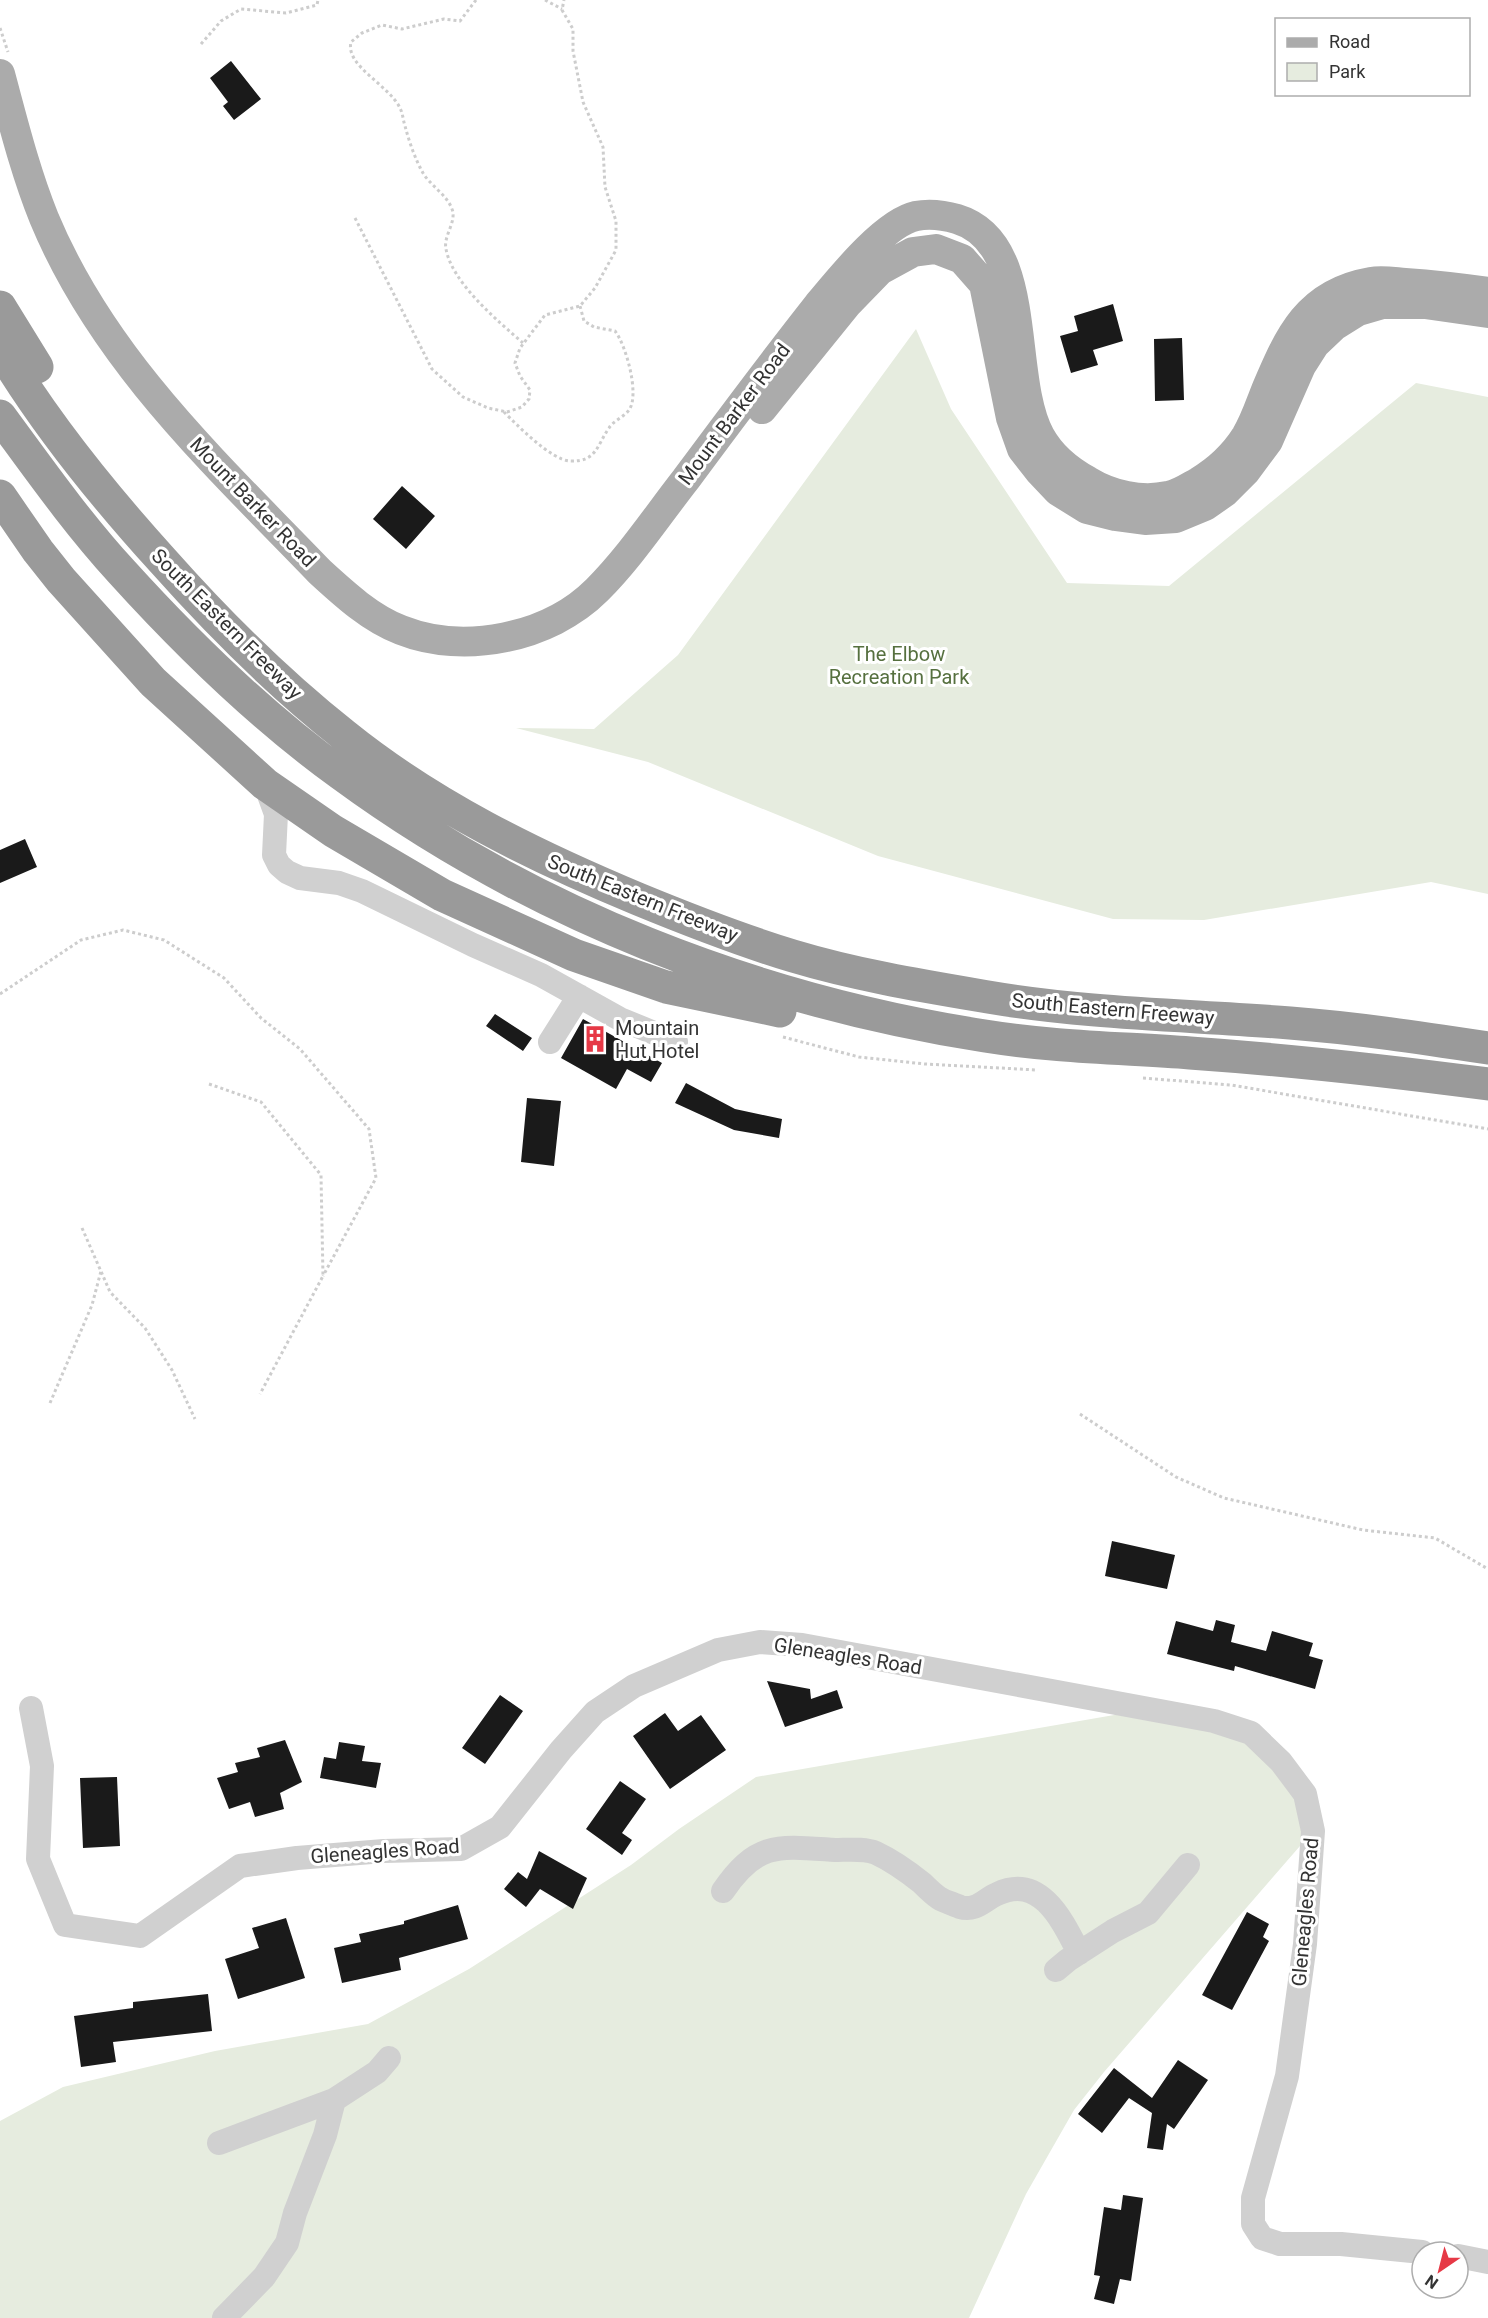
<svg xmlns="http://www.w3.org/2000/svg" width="1488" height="2318" font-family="Roboto,sans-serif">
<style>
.green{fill:#e6ecdf}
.building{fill:#1a1a1a}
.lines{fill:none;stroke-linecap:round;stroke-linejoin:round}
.path{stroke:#cdcdcd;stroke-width:3;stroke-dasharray:3 3;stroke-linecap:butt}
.minor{stroke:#d0d0d0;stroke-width:24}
.major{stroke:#ababab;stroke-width:30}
.highway{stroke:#9a9a9a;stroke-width:33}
.labels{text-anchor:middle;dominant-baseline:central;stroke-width:6;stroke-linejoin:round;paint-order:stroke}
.street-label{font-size:20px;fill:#333;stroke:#fff}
.park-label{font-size:20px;fill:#56703f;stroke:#fff}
.poi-label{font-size:20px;fill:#333;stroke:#fff;text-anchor:start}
</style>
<rect width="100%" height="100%" fill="#fff"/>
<path class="green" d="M916,329L951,409L1067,583L1169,586L1416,383L1488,397V894L1431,882L1204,920L1113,919L878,856L648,762L516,728L594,729L678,655Z
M1143,1710L1214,1721L1281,1762L1313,1831L1104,2072L1074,2110L1026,2194L969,2318H0V2121L63,2087L215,2051L368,2024L469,1969L631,1865L679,1829L756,1777Z"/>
<path class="building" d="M231,61L261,99L234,120L223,106L228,102L210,78Z
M1113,304L1123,341L1093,350L1098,365L1071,373L1060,336L1078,331L1074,316Z
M1182,338L1184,400L1155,401L1154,339Z
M402,486L435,516L406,549L373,519Z
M25,839L37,867L0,883V850Z
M495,1014L532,1038L523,1051L486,1026Z
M583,1019L662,1063L651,1082L627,1069L616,1089L561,1058Z
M686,1083L735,1109L782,1119L779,1138L734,1130L675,1103Z
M527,1098L561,1101L554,1166L521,1162Z
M1112,1541L1175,1555L1167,1589L1105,1576Z
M1216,1620L1235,1625L1231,1642L1266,1651L1272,1631L1313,1643L1309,1656L1323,1660L1315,1689L1235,1666L1234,1671L1167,1654L1176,1621L1213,1631Z
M767,1681L810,1689L811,1699L837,1690L843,1708L785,1727Z
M500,1695L523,1711L485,1764L462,1748Z
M665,1713L678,1731L701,1715L726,1750L670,1789L633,1736Z
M285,1740L302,1782L280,1793L284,1809L255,1817L250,1802L229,1809L217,1778L238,1772L235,1763L260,1757L257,1748Z
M339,1742L365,1746L362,1761L381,1763L376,1788L320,1778L324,1757L336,1759Z
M117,1777L120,1846L83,1848L80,1778Z
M620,1781L646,1799L622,1833L632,1840L622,1855L586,1829Z
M539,1851L587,1878L573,1909L540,1889L526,1907L504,1889L518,1872L527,1879Z
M458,1905L468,1939L399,1958L401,1970L342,1983L334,1948L361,1942L359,1934L404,1924V1921Z
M1247,1912L1269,1924L1263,1937L1269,1941L1232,2010L1202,1995Z
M286,1918L305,1978L238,1999L225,1959L259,1948L252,1928Z
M208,1994L212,2031L113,2042L116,2062L81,2067L74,2016L133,2008V2002Z
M1178,2060L1208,2080L1174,2129L1167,2124L1163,2150L1147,2148L1152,2113L1129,2098L1102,2133L1078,2114L1114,2068L1152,2098Z
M1123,2195L1143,2198L1131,2281L1120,2279L1114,2304L1094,2299L1100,2276L1094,2275L1104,2207L1121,2210Z"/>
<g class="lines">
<path class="path" d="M476,0L460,21L444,19L402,29L382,25L362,33L351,42C345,66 389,85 400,108C403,114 403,120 405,126C409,141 415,159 423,173C430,185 447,195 452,209C457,222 443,236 446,249C452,283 498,321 523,343
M545,0L562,9
M0,28L8,52
M201,44L221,21L241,9L286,13L317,5L318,0
M355,218L432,369L463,397L488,408L507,412L522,407L529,399L530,390L520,376L515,363L520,348L545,315L580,306L595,288L616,250V221L605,187L603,147L583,102L573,51V29L562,10L564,0
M504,412C517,425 551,460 570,461C597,462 597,445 609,428C613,421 624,417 629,410C640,395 626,345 615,331L594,327L584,321L580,306
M0,994L81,940L123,930L164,940L224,978L261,1018L300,1049L369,1129L376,1178L323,1276
M783,1037L859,1057L925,1064L1037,1070
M1143,1078L1231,1085L1488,1129
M209,1084L261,1102L321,1175L323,1276L260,1394
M82,1228L110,1292L145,1328L172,1370L195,1419
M50,1403L92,1305L101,1271
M1080,1414L1176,1477L1224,1498L1363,1530L1435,1538L1488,1569"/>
<path class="minor" d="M265,784L276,814L274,855L279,865L287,872L300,878L339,883L362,891L473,945L541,975L620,1019L676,1042
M550,1042L579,996
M31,1708L42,1766L38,1859L65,1925L140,1936L240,1866L297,1858L384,1851L461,1849L500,1827L561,1750L595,1712L634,1686L718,1650L760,1642L802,1645L1214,1721L1251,1733L1281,1762L1305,1794L1313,1831L1305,1944L1287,2076L1253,2198V2224L1262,2238L1280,2244H1341L1422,2252
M723,1891C757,1841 779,1846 835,1850C847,1850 864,1848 876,1853C893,1861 907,1871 922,1883C927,1888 933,1894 939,1898C945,1902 954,1904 960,1907C976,1912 985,1899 997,1894C1041,1873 1063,1922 1079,1953
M1056,1970L1068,1960L1113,1931L1148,1913L1188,1865
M219,2143L334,2100
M1458,2256L1488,2262
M224,2318L264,2277L287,2243L295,2213L325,2135L334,2100L377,2072L389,2058"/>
<path class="major" d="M0,74C13,122 25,171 44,218C103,360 215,463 320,572C344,594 370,618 401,630C464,655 549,638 597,590C630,557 657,516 686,479C729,421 773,362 818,305C839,280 884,223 916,216C931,213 943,215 957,219C1036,243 1007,376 1040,436C1051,456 1068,470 1088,481C1111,495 1141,502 1168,496C1179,494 1189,487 1198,482C1218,470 1234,455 1246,436C1255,421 1260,405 1266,390C1289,336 1307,293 1371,282C1382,280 1393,282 1405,283C1433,285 1460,288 1488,292
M762,409L847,304L880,270L913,252L936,249L962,259L984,284L1011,418L1022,449L1040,472L1058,491L1087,509L1115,516L1145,520L1176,518L1205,506L1225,492L1245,472L1268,441L1301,366L1315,344L1334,326L1358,311L1382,304H1425L1488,313"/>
<path class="highway" d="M0,307L37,367
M0,348C46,425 103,495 163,561C219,624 278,683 344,735C432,806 535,856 638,899C689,920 740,940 793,956C856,975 923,986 988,997C1088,1014 1190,1015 1290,1023C1356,1028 1422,1038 1488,1048
M0,416C39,469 77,523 121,571C188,645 261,716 341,774C530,913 754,1000 985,1036C1053,1047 1122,1048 1190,1053C1290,1060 1389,1071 1488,1084
M0,496L38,551L61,580L153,682L265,784L333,831L442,895L574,955L666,987L780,1011"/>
</g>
<defs>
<symbol id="building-bare" viewBox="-9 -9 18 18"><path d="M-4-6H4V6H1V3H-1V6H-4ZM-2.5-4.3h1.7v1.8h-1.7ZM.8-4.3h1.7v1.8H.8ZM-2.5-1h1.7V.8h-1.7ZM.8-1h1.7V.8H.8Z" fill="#e63946" stroke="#fff" stroke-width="2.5" paint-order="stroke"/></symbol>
</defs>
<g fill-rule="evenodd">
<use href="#building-bare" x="576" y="1020" width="38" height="38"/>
</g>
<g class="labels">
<g class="street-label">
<text transform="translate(734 414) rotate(-53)">Mount Barker Road</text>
<text transform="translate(253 502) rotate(46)">Mount Barker Road</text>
<text transform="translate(227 624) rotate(45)">South Eastern Freeway</text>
<text transform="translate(643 898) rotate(22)">South Eastern Freeway</text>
<text transform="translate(1113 1009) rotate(5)">South Eastern Freeway</text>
<text transform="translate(848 1656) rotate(9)">Gleneagles Road</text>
<text transform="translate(385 1851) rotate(-4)">Gleneagles Road</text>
<text transform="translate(1305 1912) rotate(-85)">Gleneagles Road</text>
</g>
<g class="park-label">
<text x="899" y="654">The Elbow<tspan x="899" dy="23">Recreation Park</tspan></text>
</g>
<g class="poi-label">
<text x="615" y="1028">Mountain<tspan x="615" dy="23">Hut Hotel</tspan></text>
</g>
</g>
<rect x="1275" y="18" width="195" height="78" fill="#ffffff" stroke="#adadad" stroke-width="1.5"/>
<rect x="1287" y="38" width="30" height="9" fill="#ababab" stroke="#adadad" stroke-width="1.5"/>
<text x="1329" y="48" font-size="18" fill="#333333">Road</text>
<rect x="1287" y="63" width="30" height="18" fill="#e6ecdf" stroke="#adadad" stroke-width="1.5"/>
<text x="1329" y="78" font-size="18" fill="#333333">Park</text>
<g transform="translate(1440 2270) rotate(215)"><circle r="28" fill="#ffffff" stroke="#adadad" stroke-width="1.5"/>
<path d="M0-4.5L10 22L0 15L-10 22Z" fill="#e63946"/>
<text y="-9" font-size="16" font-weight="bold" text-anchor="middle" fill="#333333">N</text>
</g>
</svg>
